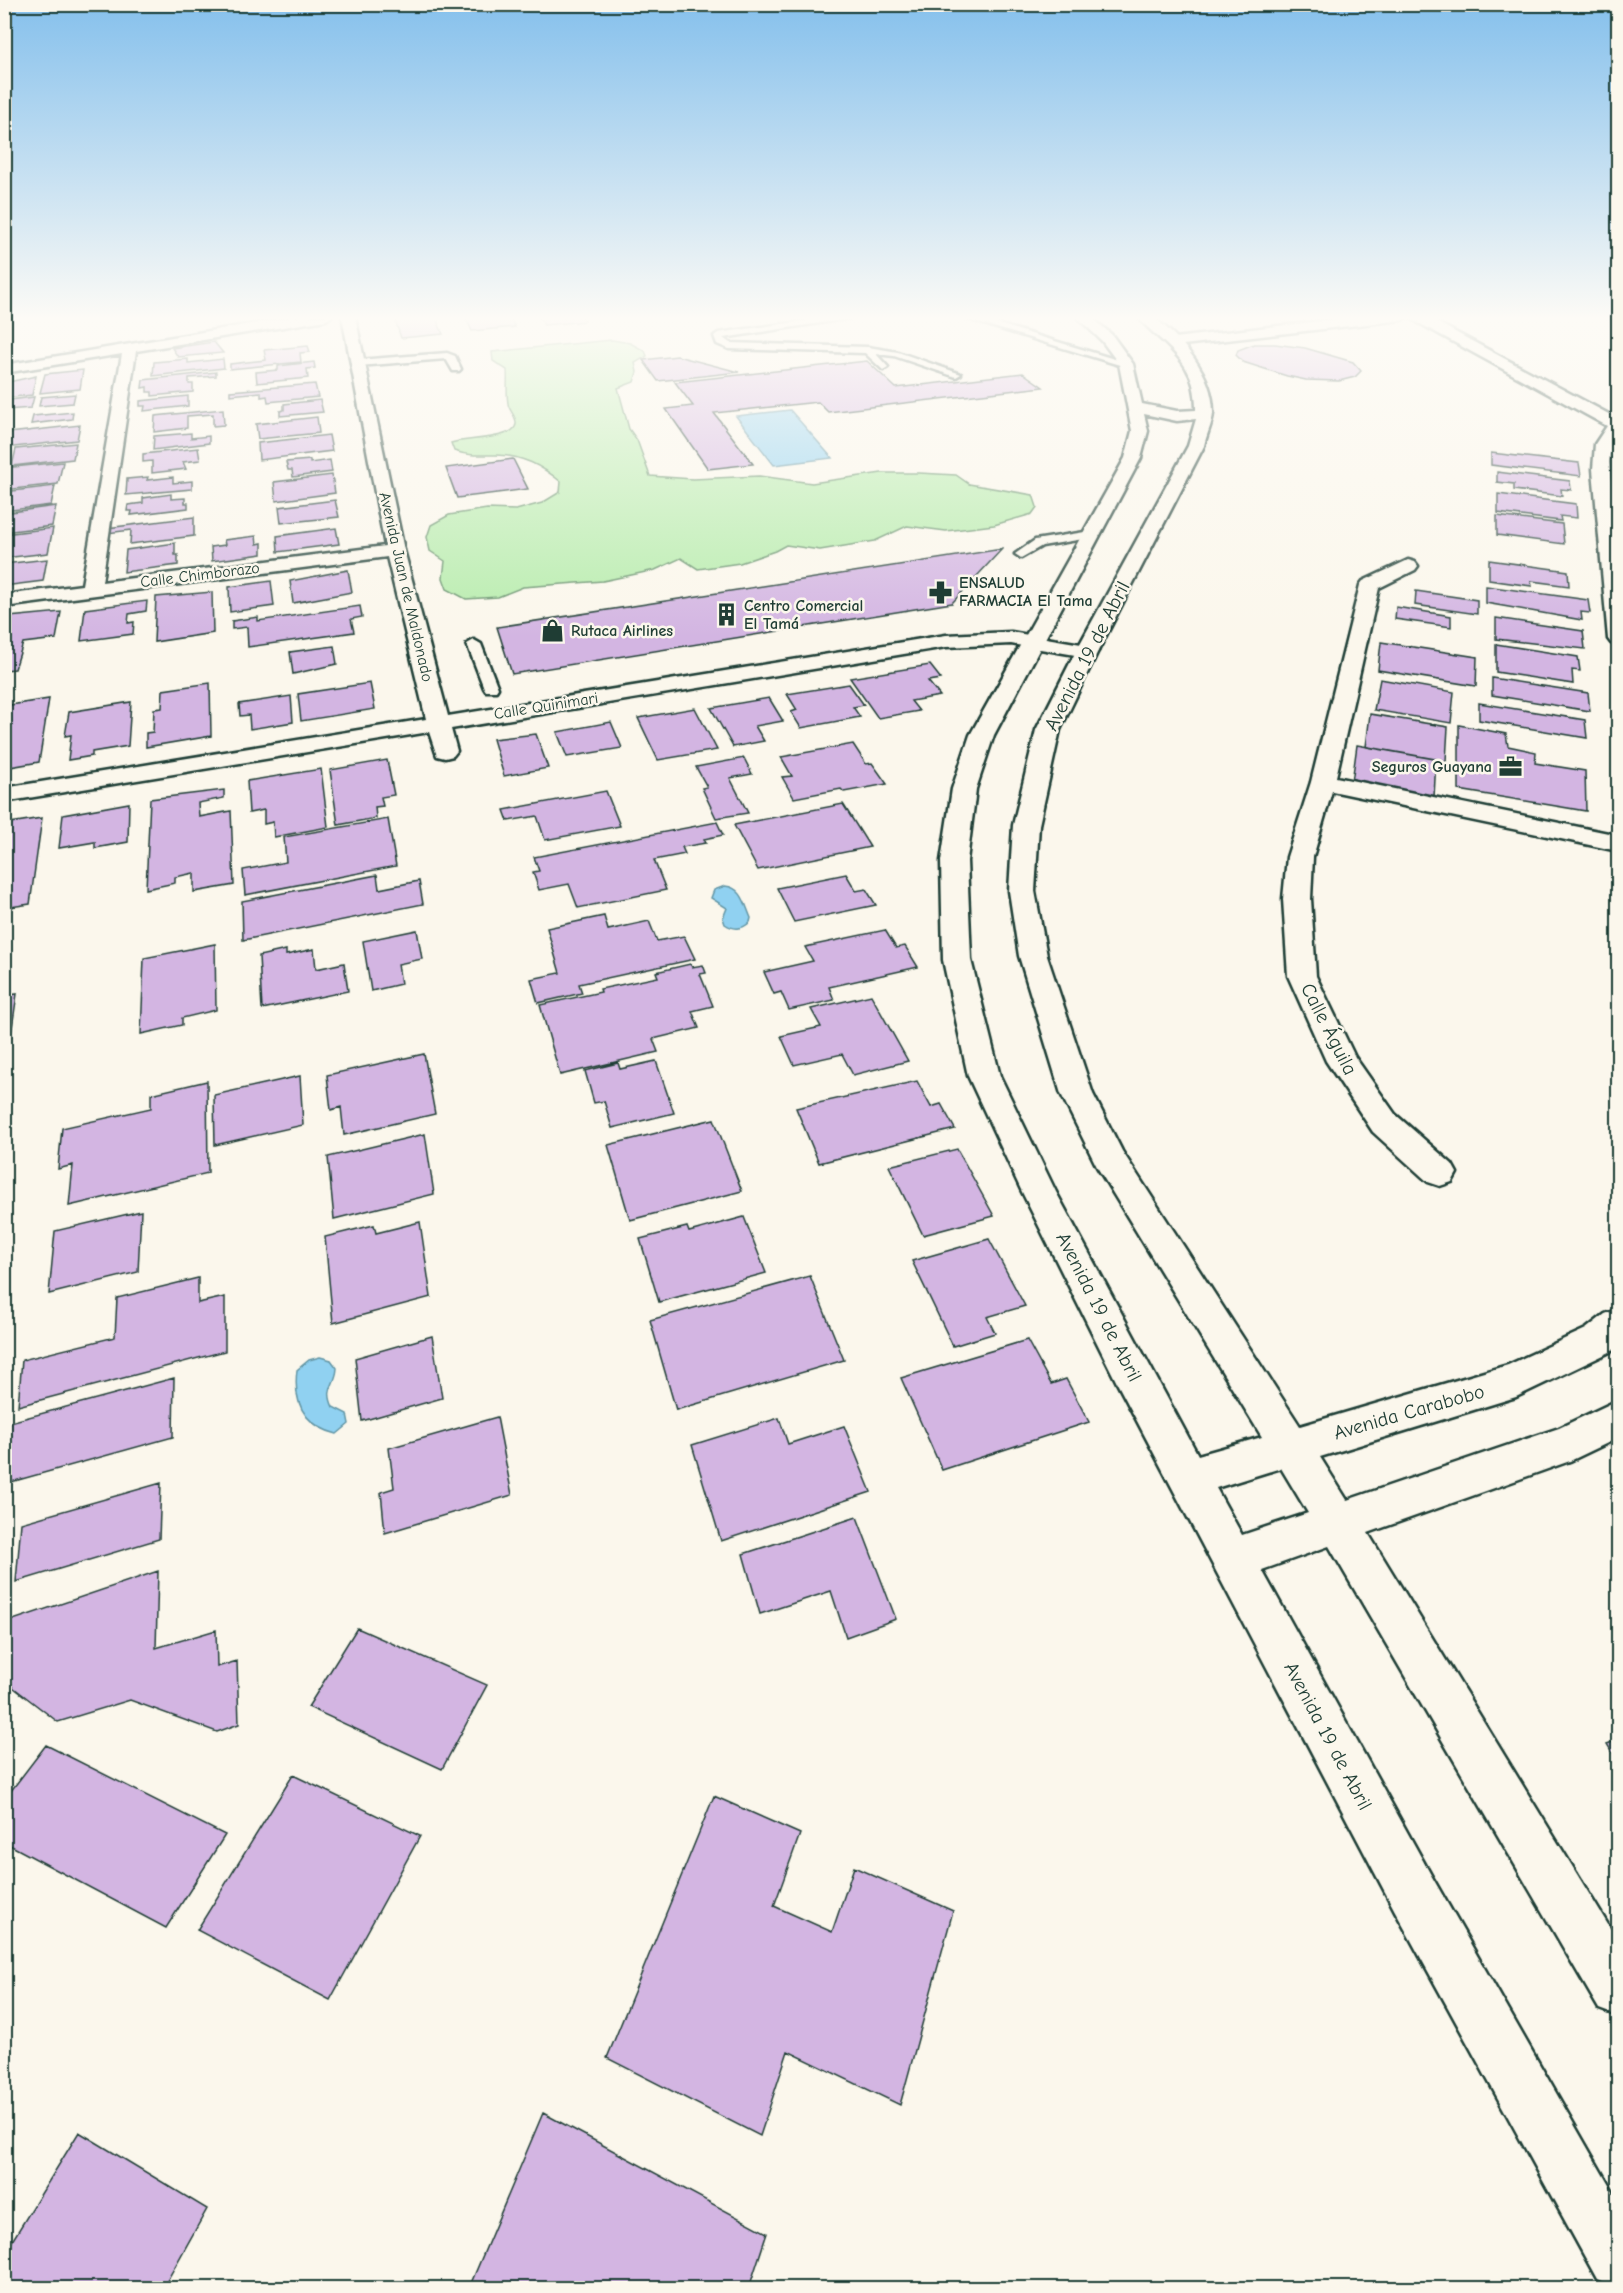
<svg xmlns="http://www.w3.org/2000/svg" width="1623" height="2293" font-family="'Comic Neue',sans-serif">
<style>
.green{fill:#b7ecad;stroke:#6b9470;stroke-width:1.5}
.water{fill:#90d1f1;stroke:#6396a5;stroke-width:1.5}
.building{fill:#d3b5e2;stroke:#1f3d34;stroke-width:1.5}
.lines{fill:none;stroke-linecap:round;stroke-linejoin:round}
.lane-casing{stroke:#1f3d34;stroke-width:5}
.street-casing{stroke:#1f3d34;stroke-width:5}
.secondary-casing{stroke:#1f3d34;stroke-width:5}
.lane{fill:#fbf7ec;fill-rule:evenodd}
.street{fill:#fbf7ec;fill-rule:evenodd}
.secondary{fill:#fbf7ec;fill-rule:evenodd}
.labels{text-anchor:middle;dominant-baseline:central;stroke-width:5;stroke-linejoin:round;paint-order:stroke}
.far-street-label{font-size:16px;fill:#1f3d34;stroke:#fbf7ec}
.far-poi-label{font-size:16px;font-weight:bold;fill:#1f3d34;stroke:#fbf7ec;text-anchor:start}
.street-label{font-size:20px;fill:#1f3d34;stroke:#fbf7ec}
</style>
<rect width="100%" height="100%" fill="#fbf7ec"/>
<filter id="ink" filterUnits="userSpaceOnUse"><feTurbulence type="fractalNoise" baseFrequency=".0167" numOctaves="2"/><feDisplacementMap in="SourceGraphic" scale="12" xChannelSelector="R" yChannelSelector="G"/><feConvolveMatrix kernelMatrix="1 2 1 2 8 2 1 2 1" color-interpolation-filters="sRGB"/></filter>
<g filter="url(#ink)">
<path class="green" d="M612,340L630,343L645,351L647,356L635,363L637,372L634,382L618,388L629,429L637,440L650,476L693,479L759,476L812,483L882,473H919L956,475L969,484L1033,495L1037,507L1032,514L994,525L946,531L907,526L875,541L820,550L786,545L775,551L740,563L698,569L681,558L655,570L603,581L523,587L498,597L466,599L447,589L443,578L445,561L430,551L427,537L431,525L449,515L487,509L516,510L542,503L560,492L561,482C542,466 522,455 496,455C480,455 469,456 454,451L451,443C463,438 515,440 516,424C517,416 508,410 508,403C506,392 508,380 507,370L493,361L492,352Z"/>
<path class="water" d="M790,410L832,458L774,465L736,416Z
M725,886C742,887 745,904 751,918L750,922C743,929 734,930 725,924L723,918L727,908L711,898L714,890Z
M320,1357L331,1360L337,1368C336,1386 324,1387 333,1407L347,1414L349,1424L337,1434C304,1426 293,1402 297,1370L309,1360Z"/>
<path class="building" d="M435,316L443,334L401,338L395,320Z
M465,316H509L515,327L472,331Z
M539,316H582L585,321L544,325Z
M214,342L223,353L178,357L172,348Z
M1254,344H1275L1305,348L1353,362L1361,371L1355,377L1339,381L1306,380L1287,376L1243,362L1236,355L1238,350Z
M308,346L310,352L300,353L301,362L230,369V364L266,360L264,350Z
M677,356L739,372L658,381L643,360Z
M188,359V363L223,359L224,368L153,376L154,362Z
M867,361L896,388L1023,373L1043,387L828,412L818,402L714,413L753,464L708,469L666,409L693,406L675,382Z
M314,362L315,368L307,369L308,378L257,383L256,372L278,370V366Z
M83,370L80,389L40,393L45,374Z
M216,372V376L189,378V384H193V392L152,396V392H147V387L142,388L143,380Z
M36,376L32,395L4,398V383Z
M315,384L318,397L268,402L267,396L261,397V392L230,395V391Z
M75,394L73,403L39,406L41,397Z
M188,396V406L144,411L145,406H140V401Z
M34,397L31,408L7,410L10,400Z
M320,400L323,412L280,416V411L284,410V404Z
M223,409L224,425L213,426V414L187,416V428L154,432L155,416Z
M73,412L72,419L31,424L33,416Z
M317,417L319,433L258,439L256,424Z
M80,425L77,440L5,448L9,433Z
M191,433V438L209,436V443L153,450L154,436Z
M329,435L332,451L259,460L258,443Z
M76,443L73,459L12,466L16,449Z
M198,448L200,460L183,462L186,469L152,473V461L143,462V454Z
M1491,453L1579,463L1581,476L1491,465Z
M513,459L528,489L457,498L446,468Z
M310,460V463L330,460L332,472L293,477L292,470H288L286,462Z
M63,462L58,484L4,490V468Z
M1497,472L1570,481L1571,490L1561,489L1562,496L1514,490V484L1497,482Z
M332,475L335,493L276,501L274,482Z
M148,477L147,480L173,477V483L192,481V489L126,495L127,479Z
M55,486L51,505L4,511V492Z
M171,494V499L185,498V503H188V508L131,515L132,511H127L128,505L143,503V498Z
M1498,494L1576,504L1577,518L1560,516L1561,521L1498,513Z
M335,500L339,517L281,523L279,507Z
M56,506L52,526L4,532V513Z
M1497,516L1562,524L1564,544L1497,535Z
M194,517V536L130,544L131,530L107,533V528Z
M53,528L48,553L4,558V534Z
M336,528L339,544L278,552L277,536Z
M256,536L257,544L262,543V554L212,561L211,547L225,545L224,540Z
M175,543V555H178V565L124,572L126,550Z
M1002,549L952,603L512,674L497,627Z
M47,559L43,581L4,586V564Z
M1489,560L1568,571L1569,586L1531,581L1532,586L1489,580Z
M348,570L352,592L293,603L290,581Z
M271,581L274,606L230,612L229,587Z
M1486,586L1588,600L1590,613L1581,612L1582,620L1486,603Z
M1416,591L1477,600V614L1415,605Z
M212,592L213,633L154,642L156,597Z
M147,601L146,611L129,614L128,623L134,622L133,634L81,641L85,609Z
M360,606L362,617L351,619L354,632L248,647L247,627L232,629V621L258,617V621Z
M1396,607L1451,616V627L1395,619Z
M61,612L56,639L23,643L15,669L4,670V639L9,617Z
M1496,618L1583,631L1585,649L1496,639Z
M1381,642L1477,657L1476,686L1378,670Z
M1496,644L1578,657L1580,671L1572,670L1573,684L1496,672Z
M334,646L337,664L293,674L290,652Z
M930,665L941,679L928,681L940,696L911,701L919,711L878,718L850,678Z
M1492,678L1588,693L1590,711L1492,695Z
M1380,679L1454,692L1451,723L1374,710Z
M210,683L211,736L146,747V733L153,732L154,709L162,708L163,690Z
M370,683L375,709L301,721L298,694Z
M849,684L864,705L853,707L860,717L801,728L791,712L797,710L787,694Z
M291,696L293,722L250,729L249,715L240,716L239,704Z
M769,698L783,721L755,726L764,741L733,747L711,708Z
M49,699L39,762L4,768V706Z
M131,702L128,746L92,752V756L68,760L71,735L65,736L69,712Z
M1479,703L1585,720L1587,738L1479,720Z
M695,708L717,750L658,760L638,718Z
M1370,714L1448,727L1446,761L1366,747Z
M611,722L622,748L567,757L557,732Z
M1459,725L1506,734L1508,746L1536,752L1535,763L1585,771L1586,811L1459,790Z
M536,734L548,768L504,776L493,739Z
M853,744L866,764L872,763L887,784L844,792L841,789L794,798L782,777L792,776L781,757Z
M1357,745L1436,759L1434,797L1352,782Z
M744,758L752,774L730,778L748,813L716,818L702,788L707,787L696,767Z
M387,760L394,795L381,797L383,806L375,807L376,818L338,825L330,770Z
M321,769L328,827L274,837L273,822L264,824V810L249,813L247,781Z
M224,790V798L198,803L199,817L231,811L234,885L194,892V873L175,877V883L146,889L150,799Z
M606,791L620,826L545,840L537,816L508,821L504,810Z
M129,803L128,842L95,848V842L59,848L63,815Z
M843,804L870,847L758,870L734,825Z
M42,818L30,904L4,908V824Z
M388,819L396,866L245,895L243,870L286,862L284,837Z
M717,822L723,835L704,839L706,843L682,847L685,854L654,860L666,890L578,908L569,884L539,890L533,872L539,871L534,857Z
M846,874L856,891L866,889L876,905L794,922L777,888Z
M377,875L379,889L419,881L423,904L243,940L242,901Z
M604,916L608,930L649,921L657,941L684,936L695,959L579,984L582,993L538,1003L531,979L560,973L547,928Z
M417,930L422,959L398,964L401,984L371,991L363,941Z
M885,930L896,948L905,946L918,967L829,987L834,1000L789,1010L781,992L774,994L764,972L813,961L805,947Z
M215,944L216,1010L182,1018V1025L141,1034L144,958Z
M314,949L316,969L344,963L348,991L262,1009L259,956L286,950V955Z
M10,954L4,989V955Z
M690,964L692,967L703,965L706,973L700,974L713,1006L692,1011L699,1028L653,1039L658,1052L560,1075L540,1005L601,992L600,989L658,977L656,972Z
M17,994L7,1062L4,1063V996Z
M871,995L908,1061L853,1075L842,1054L794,1065L781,1036L821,1027L811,1009Z
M424,1054L435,1114L344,1135L341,1107L331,1110L327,1075Z
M656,1061L674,1113L612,1128L604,1101L594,1103L585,1071L618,1063L620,1069Z
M300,1076L303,1125L215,1145L214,1095Z
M207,1081L208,1173L69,1206L73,1165L58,1169L62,1128L151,1108V1094Z
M917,1081L931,1107L941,1104L955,1129L819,1163L796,1108Z
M714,1119L742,1191L630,1220L608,1145Z
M425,1134L434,1194L334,1219L328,1157Z
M957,1149L994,1216L923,1235L889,1166Z
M141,1211L138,1272L49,1294L55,1231Z
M744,1217L766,1273L659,1302L640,1239L687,1227L689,1232Z
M420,1222L431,1297L333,1323L325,1237L374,1225L376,1233Z
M989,1239L1025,1306L987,1317L995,1333L953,1346L912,1261Z
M810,1276L844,1360L676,1410L650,1320Z
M198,1278V1303L225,1297V1351L18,1406L22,1360L115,1337L117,1298Z
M432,1336L442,1398L362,1421L355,1358Z
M1027,1340L1051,1384L1066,1379L1089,1422L942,1470L901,1378Z
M174,1378L173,1437L4,1484L10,1422Z
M497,1417L512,1495L385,1533L381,1492L394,1488L389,1448Z
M779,1418L788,1444L844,1426L871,1492L721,1541L692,1445Z
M161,1483L159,1539L16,1582L21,1523Z
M857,1517L896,1619L846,1637L831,1591L760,1614L743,1554Z
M158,1571L156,1648L216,1630L217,1667L237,1661L239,1724L217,1732L130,1700L58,1722L5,1681L10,1621Z
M357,1628L487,1685L442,1769L308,1707Z
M1618,1740V1762L1607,1744Z
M46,1745L225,1835L166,1928L4,1842V1800Z
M293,1775L420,1836L330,2000L197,1930Z
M714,1796L800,1834L774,1906L832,1932L854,1867L953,1911L900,2105L788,2051L760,2136L607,2058Z
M543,2113L767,2233L749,2288H469Z
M79,2132L207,2209L163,2288H4V2254Z"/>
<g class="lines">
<defs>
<path id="lane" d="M840,316H865L723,338L730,343L868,347L898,352L961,374L956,377L894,356L876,354L888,367L883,370L865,353L729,349L717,344L714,336L718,333Z
M957,316H972L1131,364L1123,366Z
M447,353L455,356L461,369L459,371H453L446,359L358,366L353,363L358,360Z
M1091,531L1097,535L1095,537L1042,546L1021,558L1015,554L1035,540Z
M474,640L481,644L498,688L496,691H486L484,688L467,644Z"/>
<path id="street" d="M299,316H332L326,320L136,351L102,582L385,546L342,316H355L404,550L448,716L946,635L1011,632L1087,645L1094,647L1098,651L1094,655L1087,657L1011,644L946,647L451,729L457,751L453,756L445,758L437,756L429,732L4,802V788L426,719L387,557L4,607V595L82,585L122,354L4,373V365Z
M1363,316H1425L1618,419V432L1611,444L1609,462L1618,550V645L1611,643L1608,639L1593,469L1595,444L1607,426L1408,317L1402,320L1174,346L1167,342L1174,338Z
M1606,316H1618V323Z
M1408,560L1415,562L1418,566L1415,570L1379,588L1336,777L1618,835V851L1332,791L1313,857L1311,899L1316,976L1355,1057L1395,1114L1452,1164L1457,1173L1452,1182L1440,1186L1428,1182L1373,1132L1326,1061L1288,976L1283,899L1287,857L1311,782L1360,585L1363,581Z"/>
<path id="secondary" d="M1076,316H1090L1112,335L1133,364L1142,404L1177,411L1196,410C1197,359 1165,348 1137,316H1152C1182,339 1214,374 1213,414C1212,424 1206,436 1204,446L1098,651L1060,730L1039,825L1035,891L1047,956L1093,1094L1122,1151L1300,1426L1508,1365L1586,1329L1605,1314L1618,1309V1346L1612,1351L1516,1397L1320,1457L1347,1500L1559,1428L1618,1400V1438L1570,1461L1368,1533L1618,1941V2016L1599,2009L1329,1546L1262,1570L1431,1875L1618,2201V2288L1597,2279L1395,1911L1117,1383L1022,1192L968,1076L943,960L941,861L952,789L970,735L1125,458L1132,431L1119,364L1102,341ZM1144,414L1177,421L1196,419L1188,446L1076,651L1036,730L1013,825L1009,891L1019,956L1061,1094L1097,1167L1262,1437L1198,1455L1056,1192L1000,1076L971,960L967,861L976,789L994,735L1141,458L1148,431ZM1281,1468L1308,1513L1242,1535L1216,1488Z"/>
</defs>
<use href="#lane" class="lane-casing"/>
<use href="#street" class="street-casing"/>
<use href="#secondary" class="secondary-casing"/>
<use href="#lane" class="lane"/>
<use href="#street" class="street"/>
<use href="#secondary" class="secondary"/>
</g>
</g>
<linearGradient id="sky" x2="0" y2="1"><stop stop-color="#85c0ec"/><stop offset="0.5" stop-color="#fdfbf6"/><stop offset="1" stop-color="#fdfbf6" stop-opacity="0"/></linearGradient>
<rect width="1623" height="637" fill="url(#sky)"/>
<defs>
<symbol id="pharmacy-bare" viewBox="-9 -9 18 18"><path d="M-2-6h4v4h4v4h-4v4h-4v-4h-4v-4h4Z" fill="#1f3d34" stroke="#fbf7ec" stroke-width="2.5" paint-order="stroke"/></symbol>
<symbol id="building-bare" viewBox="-9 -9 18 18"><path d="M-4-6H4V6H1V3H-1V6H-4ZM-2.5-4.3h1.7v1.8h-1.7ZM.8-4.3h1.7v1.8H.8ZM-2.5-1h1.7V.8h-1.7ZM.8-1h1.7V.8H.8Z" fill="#1f3d34" stroke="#fbf7ec" stroke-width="2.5" paint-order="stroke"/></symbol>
<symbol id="shop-bare" viewBox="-9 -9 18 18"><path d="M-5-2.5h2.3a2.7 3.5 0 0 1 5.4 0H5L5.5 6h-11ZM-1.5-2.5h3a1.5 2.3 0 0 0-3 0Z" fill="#1f3d34" stroke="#fbf7ec" stroke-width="2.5" paint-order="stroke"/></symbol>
<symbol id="office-bare" viewBox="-9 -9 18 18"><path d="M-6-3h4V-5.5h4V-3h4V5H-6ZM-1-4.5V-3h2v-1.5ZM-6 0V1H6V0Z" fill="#1f3d34" stroke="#fbf7ec" stroke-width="2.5" paint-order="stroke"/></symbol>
</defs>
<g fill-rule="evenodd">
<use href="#pharmacy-bare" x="924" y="576" width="33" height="33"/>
<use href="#building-bare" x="710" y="598" width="33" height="33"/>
<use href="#shop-bare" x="536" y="614" width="33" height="33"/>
<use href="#office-bare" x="1494" y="750" width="33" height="33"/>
</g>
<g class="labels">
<g class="far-street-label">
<text transform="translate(200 575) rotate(-7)">Calle Chimborazo</text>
<text transform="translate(406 587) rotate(77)">Avenida Juan de Maldonado</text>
<text transform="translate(546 706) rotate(-9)">Calle Quinimari</text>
</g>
<g class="far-poi-label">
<text x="959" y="583">ENSALUD<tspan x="959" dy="18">FARMACIA El Tama</tspan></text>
<text x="744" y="606">Centro Comercial<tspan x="744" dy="18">El Tamá</tspan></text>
<text x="571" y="631">Rutaca Airlines</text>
<text x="1492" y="767" text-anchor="end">Seguros Guayana</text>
</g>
<g class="street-label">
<text transform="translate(1087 656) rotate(-63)">Avenida 19 de Abril</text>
<text transform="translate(1329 1029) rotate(63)">Calle Águila</text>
<text transform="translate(1099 1307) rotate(63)">Avenida 19 de Abril</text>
<text transform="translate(1409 1412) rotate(-16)">Avenida Carabobo</text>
<text transform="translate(1328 1736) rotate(62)">Avenida 19 de Abril</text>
</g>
</g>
<rect width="1623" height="2293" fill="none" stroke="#fbf7ec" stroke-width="24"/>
<rect x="12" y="12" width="1599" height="2269" fill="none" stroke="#1f3d34" stroke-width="2" filter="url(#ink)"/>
</svg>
